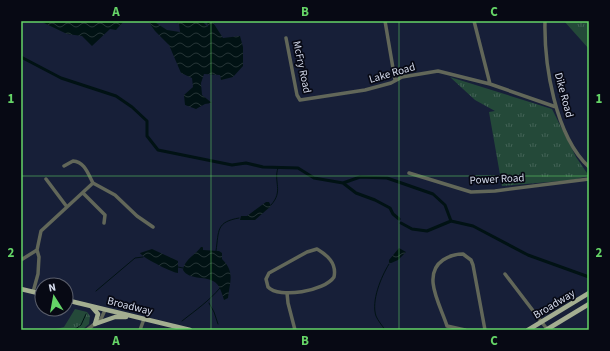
<svg xmlns="http://www.w3.org/2000/svg" width="610" height="351" font-family="'Source Sans 3',sans-serif">
<style>
.grass{fill:url(#grass-tufts)}
.water{fill:url(#water-waves)}
.lines{fill:none;stroke-linecap:round;stroke-linejoin:round}
.stream{stroke:#011214;stroke-width:1}
.canal{stroke:#011214;stroke-width:3}
.minor{stroke:#626759;stroke-width:3.5}
.major{stroke:#a4ae91;stroke-width:4.5}
.grid{fill:none;stroke:#65d467;stroke-width:1;stroke-opacity:0.55}
.labels{text-anchor:middle;dominant-baseline:central;stroke-width:3.5;stroke-linejoin:round;paint-order:stroke}
.street-label{font-size:11px;fill:#d4daeb;stroke:#070914}
.neatline{fill:none;stroke:#65d467;stroke-width:1.5}
.grid-label{font-size:13px;text-anchor:middle;font-weight:bold;fill:#65d467}
</style>
<defs>
<pattern id="grass-tufts" width="24" height="20" patternUnits="userSpaceOnUse"><rect width="24" height="20" fill="#244939"/><path d="M3 7l-1-3M5 7V3M7 7l1-3M15 17l-1-3M17 17v-4M19 17l1-3" fill="none" stroke="#436356"/></pattern>
<pattern id="water-waves" width="16" height="10" patternUnits="userSpaceOnUse"><rect width="16" height="10" fill="#011214"/><path d="M0 5q4-4 8 0t8 0" fill="none" stroke="#253436"/></pattern>
</defs>
<rect width="100%" height="100%" fill="#171f38"/>
<path class="grass" d="M564,21H589V49Z
M450,77L552,109L576,157L589,176L572,180L502,186L489,112L495,111L475,100Z
M75,309L87,312L90,316L89,324L82,330H52L64,327Z"/>
<path class="water" d="M40,21H124L116,30L110,29L92,46L82,36L67,34Z
M148,21H153L167,30L180,32L179,24L174,21H202L208,27L207,21H215L214,24L223,38L240,36L243,47V66L233,77L221,80L220,75L204,74L201,83L202,95L212,103L205,104L196,109L185,105L184,95L193,87L192,78L181,73L169,45L155,31Z
M266,202H269L271,206L255,220H240L241,216H247Z
M201,247H203V250L219,251L222,253V259C235,272 230,281 228,298L224,300C222,294 220,284 213,281C204,276 189,280 183,270C184,260 195,255 201,247Z
M399,248L406,252L398,260L389,264V260Z
M152,249L178,261V273C173,273 143,258 140,253Z"/>
<g class="lines">
<path class="stream" d="M271,205C284,191 273,182 278,168
M216,251C219,230 216,222 239,218
M178,267L183,268
M96,291L135,258L143,257
M209,303L214,312L218,324
M182,321C196,310 209,301 220,288
M74,330L81,325L86,314
M385,330C382,325 378,321 376,316C371,301 381,277 389,264"/>
<path class="canal" d="M21,57L61,78L116,96L132,107L147,121V136L158,150L232,165L246,163L263,167L298,168L314,178L343,183L360,177L387,178L433,194L445,205L451,221
M343,183L356,193L375,200L390,208L393,214L399,219
M401,223L412,229L427,231L451,221L473,226L528,255L589,277"/>
<path class="minor" d="M385,21L395,80
M474,21L490,84
M545,21C544,64 555,136 589,167
M286,38L297,95L300,100L365,90L391,83L402,77L438,71L490,84L556,107
M64,166L73,161C85,162 88,174 93,183
M409,173L471,192L495,191L589,179
M46,179L67,207
M93,183L115,195L137,216L153,227
M83,193L105,215L104,223
M317,249C327,255 337,263 334,277C325,291 279,299 268,287L266,279L269,273L307,252Z
M21,260L37,250
M505,274L547,329
M33,292L38,274L39,257L37,250L41,231L93,183
M287,293L288,303L295,330
M447,326C441,306 421,275 443,260C449,256 455,254 463,254L471,260L473,265L485,330
M447,326L465,330
M87,330L101,319L105,310
M140,330L144,319"/>
<path class="major" d="M21,289L42,294
M66,300L190,330
M92,307L98,314L95,324
M95,324L115,317H126
M528,330L589,293
M546,330L589,304"/>
</g>
<path class="grid" d="M211,21V330M399,21V330M21,176H589"/>
<g class="labels">
<g class="street-label">
<text transform="translate(302 67) rotate(78)">McFry Road</text>
<text transform="translate(392 73) rotate(-16)">Lake Road</text>
<text transform="translate(564 95) rotate(75)">Dike Road</text>
<text transform="translate(497 179) rotate(-3)">Power Road</text>
<text transform="translate(554 304) rotate(-31)">Broadway</text>
<text transform="translate(130 306) rotate(14)">Broadway</text>
</g>
</g>
<rect width="610" height="351" fill="none" stroke="#070914" stroke-width="44"/>
<g transform="translate(54 297) rotate(349)"><circle r="19" fill="#070914" stroke="#595d6a"/>
<path d="M0-3L7 15L0 10L-7 15Z" fill="#65d467"/>
<text y="-6" font-size="11" font-weight="bold" text-anchor="middle" fill="#d4daeb">N</text>
</g>
<rect x="22" y="22" width="566" height="307" class="neatline"/>
<g class="grid-label">
<text x="116" y="16">A</text>
<text x="305" y="16">B</text>
<text x="494" y="16">C</text>
<text x="11" y="103">1</text>
<text x="599" y="103">1</text>
<text x="11" y="257">2</text>
<text x="599" y="257">2</text>
<text x="116" y="345">A</text>
<text x="305" y="345">B</text>
<text x="494" y="345">C</text>
</g>
</svg>
